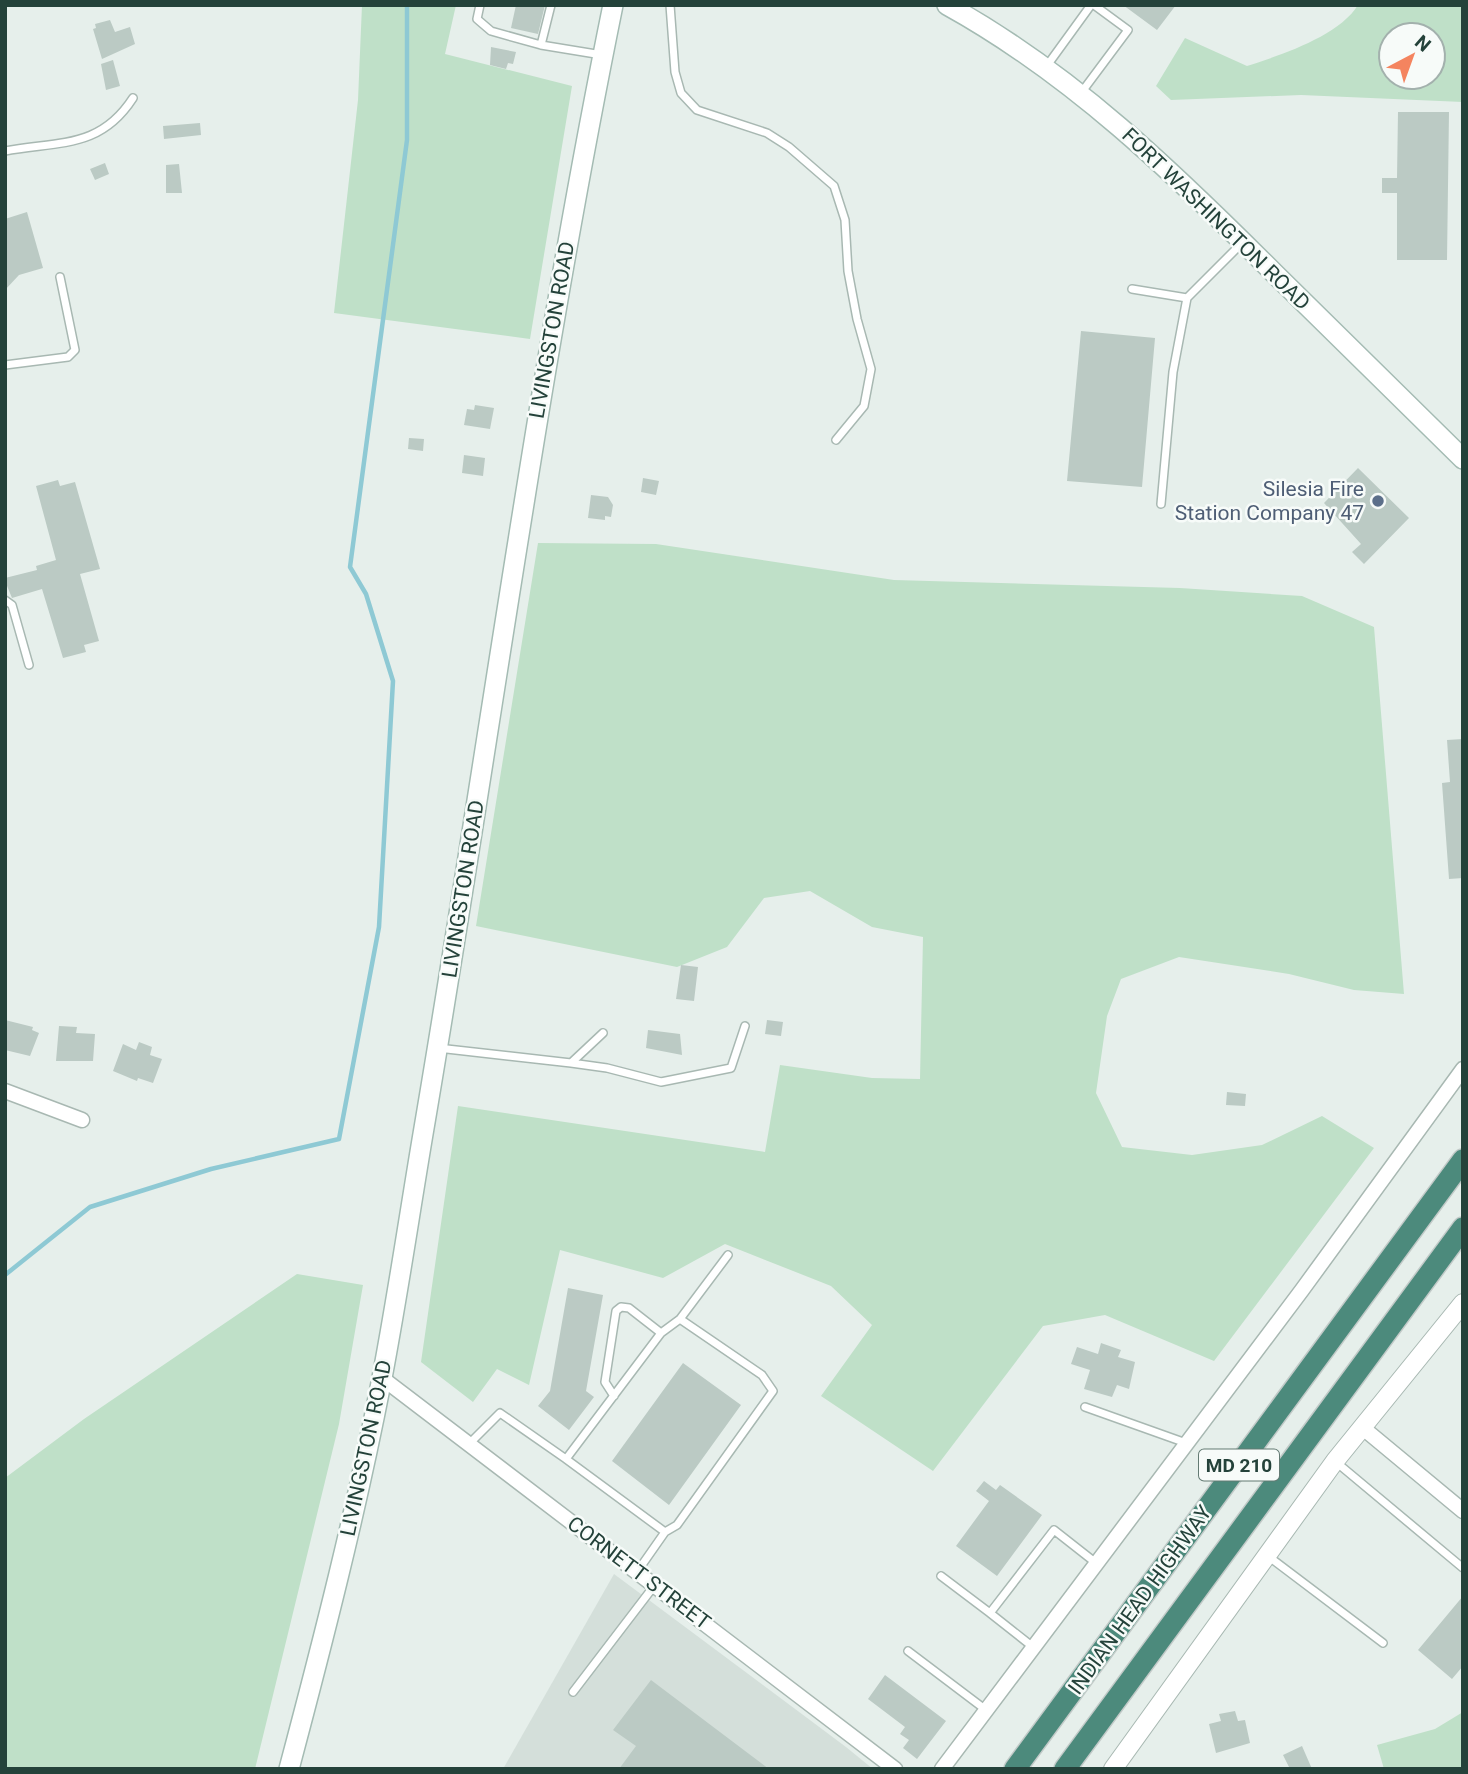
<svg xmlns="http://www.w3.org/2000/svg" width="1468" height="1774" font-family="Roboto,sans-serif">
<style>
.built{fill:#d4dfda}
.green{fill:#bfe0c8;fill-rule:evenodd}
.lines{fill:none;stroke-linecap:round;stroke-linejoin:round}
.stream{stroke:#8ec9d4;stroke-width:4.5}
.building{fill:#bbcac4}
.service-casing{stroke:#a8b8b2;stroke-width:10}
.minor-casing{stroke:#a8b8b2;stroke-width:17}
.tertiary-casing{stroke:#a8b8b2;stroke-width:20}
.secondary-casing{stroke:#a4bbb3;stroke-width:22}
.trunk-casing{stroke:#c2cac8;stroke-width:24}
.service{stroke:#fff;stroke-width:7}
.minor{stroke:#fff;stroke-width:14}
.tertiary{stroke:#fff;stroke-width:18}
.secondary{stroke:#fff;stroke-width:19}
.trunk{stroke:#4c8a7c;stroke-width:21}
.service-dot{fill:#5c6f8a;stroke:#f7fbf9;stroke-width:2.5}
.labels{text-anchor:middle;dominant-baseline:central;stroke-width:5;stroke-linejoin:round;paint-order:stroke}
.shield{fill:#f7fbf9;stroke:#637a73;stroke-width:2}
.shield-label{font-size:19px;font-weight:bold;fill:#24423a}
.street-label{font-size:21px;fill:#24423a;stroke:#f7fbf9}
.service-label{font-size:21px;fill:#4e5e75;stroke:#f7fbf9;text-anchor:end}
</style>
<rect width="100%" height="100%" fill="#e6efeb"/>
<path class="built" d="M614,1574L846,1747L873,1769H503Z"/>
<path class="green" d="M362,5H456L445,54L572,86L530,339L334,313L358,100Z
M1358,5H1463V102L1301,95L1171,100L1156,86L1185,38L1247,66C1281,55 1339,36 1358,5ZM1391,35H1433V77H1391Z
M538,543L656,544L894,580L1180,588L1302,596L1374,627L1404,994L1354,990L1289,974L1179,957L1121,979L1107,1016L1096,1093L1122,1147L1192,1155L1262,1145L1322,1116L1374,1148L1214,1361L1105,1315L1043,1326L933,1471L821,1396L872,1325L831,1286L725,1244L663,1278L560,1250L529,1385L497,1369L473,1402L421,1362L458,1106L765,1152L780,1065L872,1078L920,1079L923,937L872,927L810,891L764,898L727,947L677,967L476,926Z
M297,1274L363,1285L339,1424L255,1769H5V1478L84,1419Z
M1463,1712V1769H1384L1377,1745L1435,1729Z"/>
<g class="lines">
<path class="stream" d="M5,1275L90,1207L211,1169L339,1139L379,927L393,681L366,594L350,567L407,140V5"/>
</g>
<path class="building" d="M516,5H545L538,34L511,28Z
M1123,5H1176L1157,30Z
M110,20L115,32L130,27L135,44L102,59L93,29L96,28L95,24Z
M491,47L516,52L513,64L508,63L506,69L490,65Z
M113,60L120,86L106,90L101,64Z
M1398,112H1449L1447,260H1397V193H1382V178H1397Z
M200,123L201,135L164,139L163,126Z
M105,163L109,174L95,180L90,169Z
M179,164L182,193H166V165Z
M27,212L43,268L19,275L5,290V219Z
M1081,331L1155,338L1142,487L1067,481Z
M475,405L494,408L490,429L464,425L467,409L474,410Z
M409,438L424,439L423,451L408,449Z
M464,455L485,458L483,476L462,473Z
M1358,468L1409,518L1364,564L1352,552L1361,544L1324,503Z
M643,478L659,481L656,495L641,492Z
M58,480L60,486L75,482L100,569L80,574L99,641L84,645L86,652L63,658L42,589L12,598L5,581V578L37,570L36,566L56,560L36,486Z
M591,495L608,497L613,505L611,517L605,516V520L588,518Z
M1463,739V878L1449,879L1442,783L1450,782L1447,740Z
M681,965L698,967L694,1001L676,999Z
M5,1020L33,1027L32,1030L39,1033L30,1056L5,1050Z
M767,1020L783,1022L781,1036L765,1034Z
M59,1026L77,1027L76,1033L95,1034L93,1061H56Z
M648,1030L680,1034L682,1055L646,1048Z
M139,1042L152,1047L150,1055L162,1059L153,1083L138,1078L137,1081L113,1071L123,1044L136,1050Z
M1227,1092L1246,1094L1245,1106L1226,1105Z
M568,1288L603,1295L586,1391L594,1397L569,1430L538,1406L550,1391Z
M1101,1343L1121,1350L1118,1357L1135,1362L1129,1389L1117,1385L1112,1397L1084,1389L1090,1370L1071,1364L1077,1347L1098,1354Z
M683,1363L741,1405L669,1505L612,1461Z
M984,1481L996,1490L1000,1485L1042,1515L997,1576L956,1546L989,1501L976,1491Z
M1463,1596V1666L1452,1679L1418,1650Z
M885,1675L946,1721L917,1759L903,1748L909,1740L900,1734L905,1727L868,1699Z
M651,1680L769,1769H619L636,1746L613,1730Z
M1235,1711L1238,1721L1245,1720L1250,1743L1216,1753L1209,1724L1221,1721L1219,1714Z
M1302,1746L1312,1769H1290L1283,1755Z"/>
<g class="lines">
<defs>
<path id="service" d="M480,5L477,19L491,31L541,45
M551,5L541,45L602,55
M670,5L675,72L681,93L697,110L767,133L789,147L834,186L845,220L848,271L857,319L871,369L864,406L836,440
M1046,67L1091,5
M1081,93L1128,30L1094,5
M5,151C59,141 100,149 133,98
M1132,289L1187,298L1243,242
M5,365L68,357L75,350L60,277
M1161,504L1173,372L1187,298
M5,600L12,605L29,665
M438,1048L571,1063L603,1033
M571,1063L607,1068L661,1082L731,1068L745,1026
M680,1319L728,1255
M614,1396L605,1382L616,1311L621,1307L629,1308L661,1333
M1085,1407L1186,1443
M469,1444L500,1413L566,1459
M1336,1462L1463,1568
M1268,1556L1383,1643
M637,1572L665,1532L677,1525L773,1391L762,1375L680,1319L661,1333L566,1459L665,1532
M941,1576L990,1613
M1033,1647L990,1613L1054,1530L1096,1563
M908,1651L986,1710
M573,1692L654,1586"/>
<path id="minor" d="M5,1091L82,1120
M382,1378L895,1769
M1363,1428L1463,1511
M942,1769L1302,1290L1463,1069"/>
<path id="tertiary" d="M1113,1769L1335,1461L1463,1303"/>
<path id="secondary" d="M947,5C1072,74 1174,173 1274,273C1337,335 1400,397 1463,459
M289,1769C323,1641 356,1512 381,1383C397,1300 409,1217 423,1134C487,758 537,379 613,5"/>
<path id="trunk" d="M1015,1769L1463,1160
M1065,1769L1463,1228"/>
</defs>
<use href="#service" class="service-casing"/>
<use href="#minor" class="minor-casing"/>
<use href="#tertiary" class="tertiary-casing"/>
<use href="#secondary" class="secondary-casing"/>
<use href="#trunk" class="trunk-casing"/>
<use href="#service" class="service"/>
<use href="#minor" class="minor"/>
<use href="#tertiary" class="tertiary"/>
<use href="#secondary" class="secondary"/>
<use href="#trunk" class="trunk"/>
</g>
<circle class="service-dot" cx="1378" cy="501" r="7"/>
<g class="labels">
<rect class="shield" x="1199" y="1449.5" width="80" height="31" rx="5"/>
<g class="shield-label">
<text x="1239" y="1465">MD 210</text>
</g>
<g class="street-label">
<text transform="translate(1216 219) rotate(44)">FORT WASHINGTON ROAD</text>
<text transform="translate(552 330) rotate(-80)">LIVINGSTON ROAD</text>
<text transform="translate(463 889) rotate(-81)">LIVINGSTON ROAD</text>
<text transform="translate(366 1448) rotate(-78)">LIVINGSTON ROAD</text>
<text transform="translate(639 1573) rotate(37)">CORNETT STREET</text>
<text transform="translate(1140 1600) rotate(-54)">INDIAN HEAD HIGHWAY</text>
</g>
<g class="service-label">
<text x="1364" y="489">Silesia Fire<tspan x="1364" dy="24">Station Company 47</tspan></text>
</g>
</g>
<rect width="1468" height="1774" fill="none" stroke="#24423a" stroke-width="14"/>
<g transform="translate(1412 56) rotate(41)"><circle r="33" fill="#f7fbf9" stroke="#a3b1ad" stroke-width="2"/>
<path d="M0-5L12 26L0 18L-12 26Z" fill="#f4845f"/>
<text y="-10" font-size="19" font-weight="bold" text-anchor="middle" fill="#24423a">N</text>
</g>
</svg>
